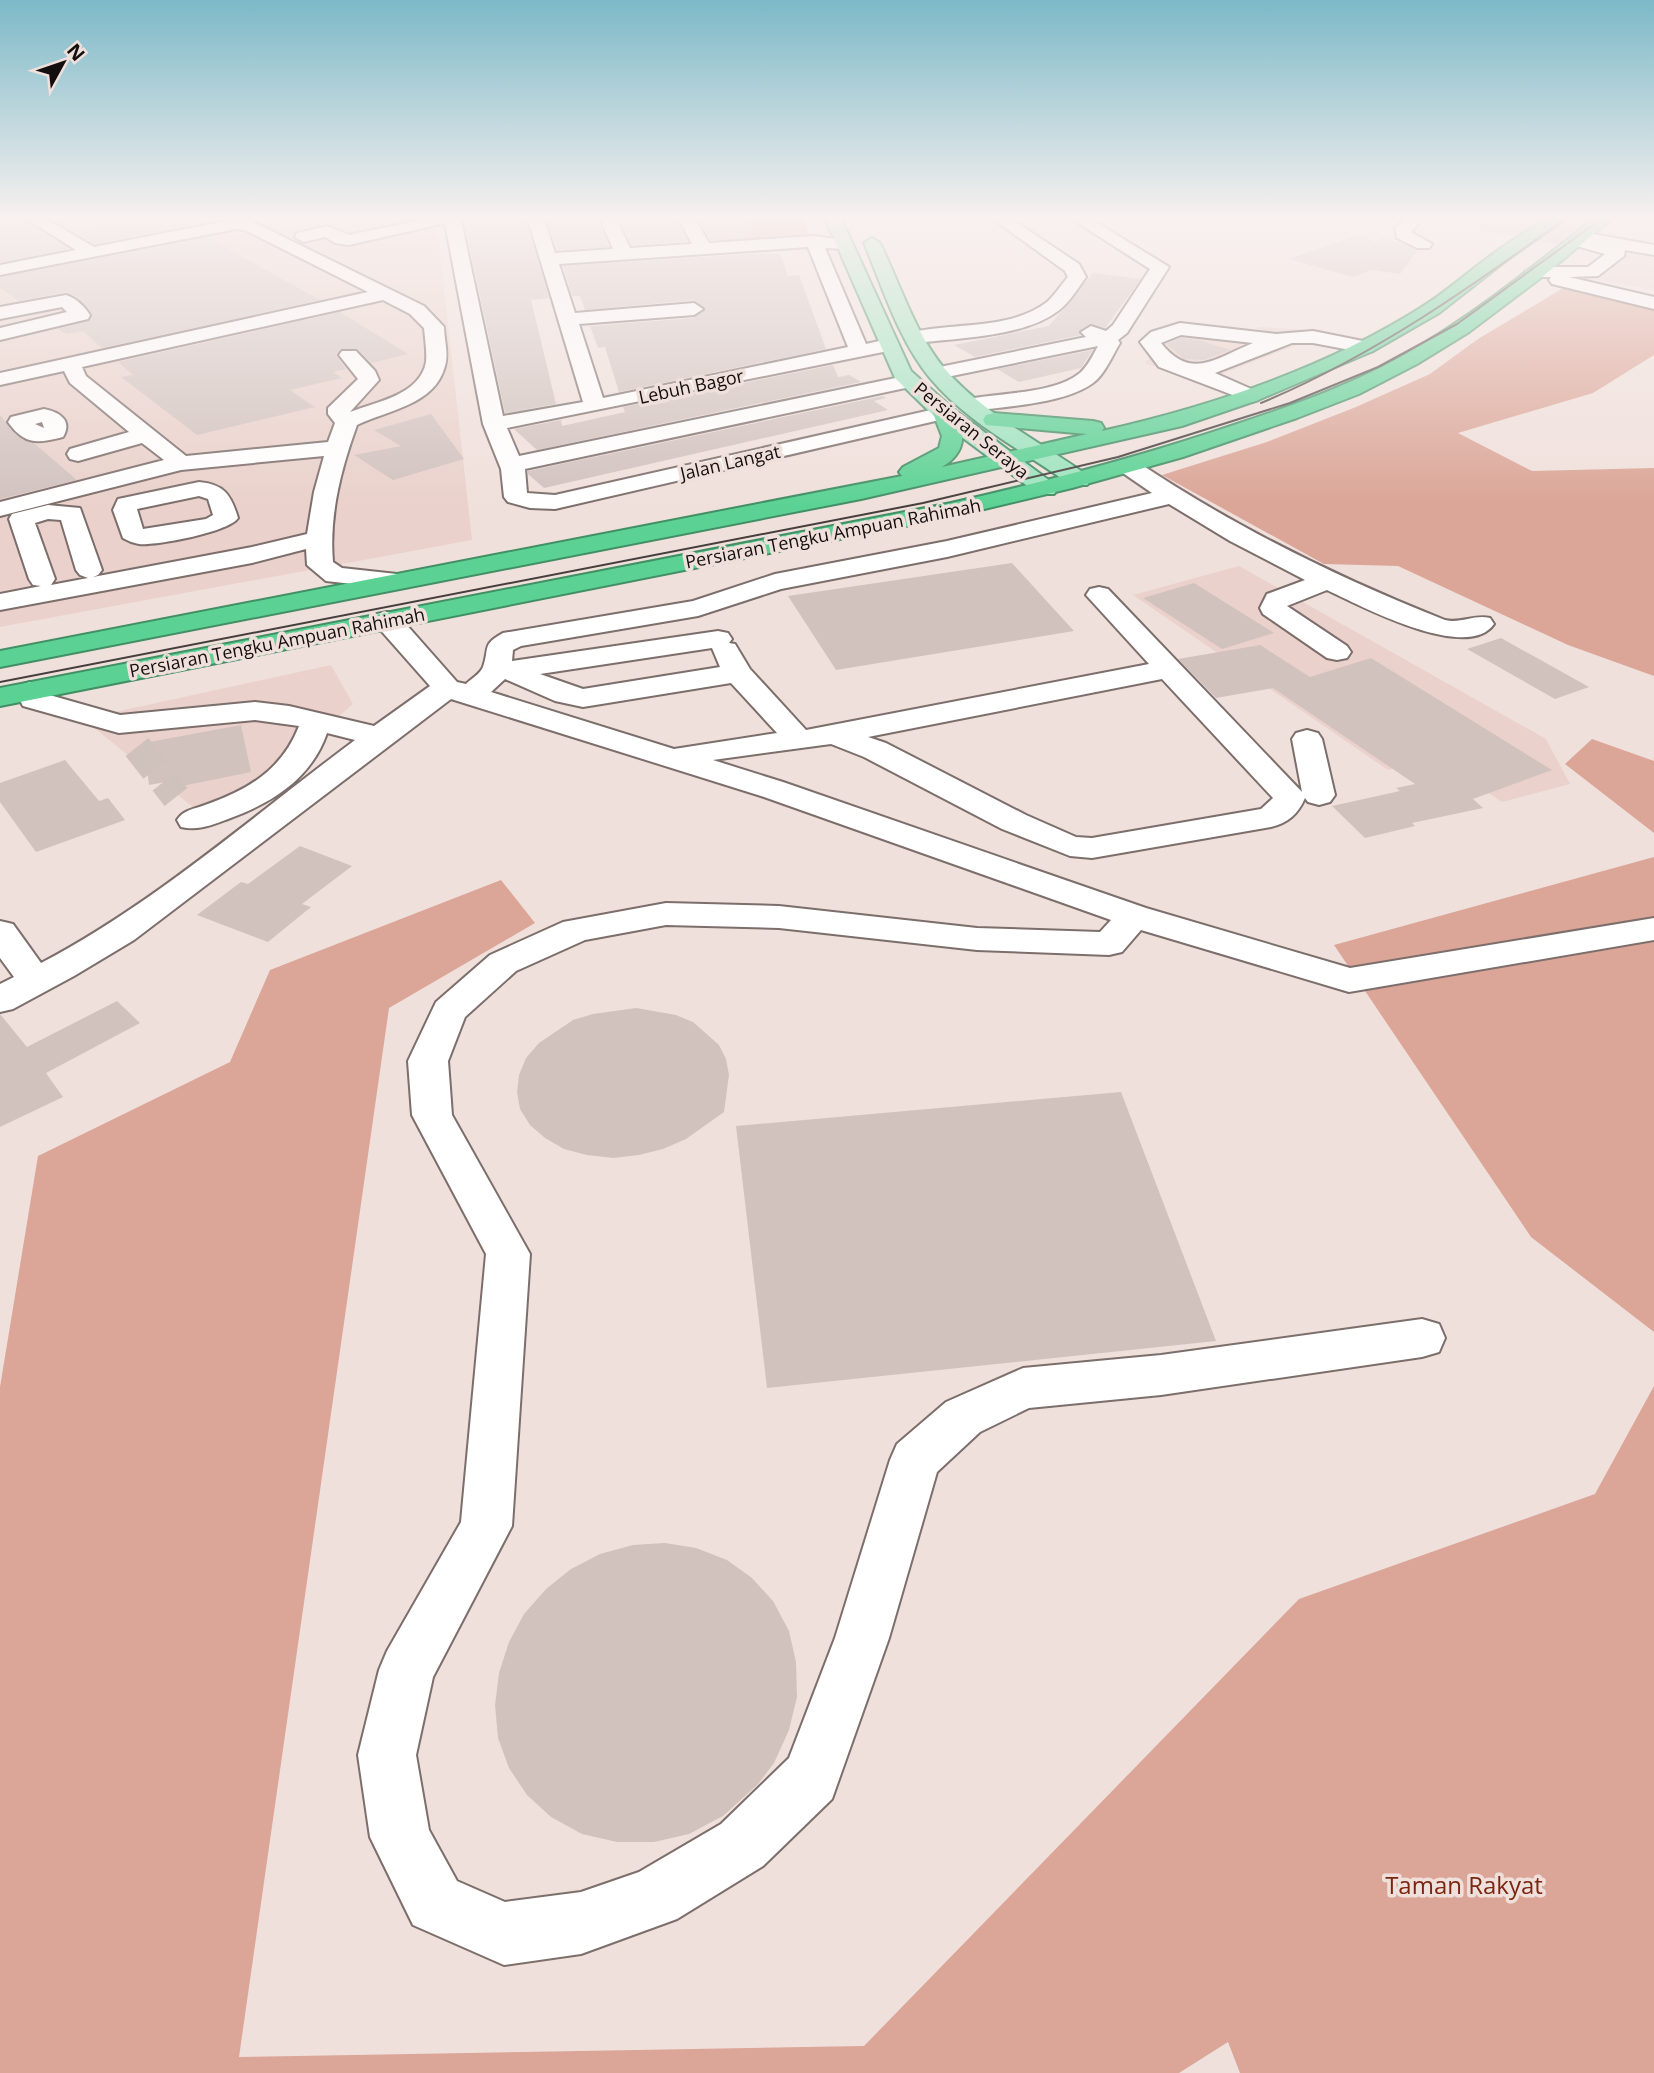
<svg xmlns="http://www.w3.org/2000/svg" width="1654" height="2073" font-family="'Open Sans',sans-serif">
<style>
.built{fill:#ead1cb}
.green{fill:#dba597}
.building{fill:#d1c2be}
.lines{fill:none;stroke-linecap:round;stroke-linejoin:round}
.minor-tunnel{stroke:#cfc1bc;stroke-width:29;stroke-dasharray:29 15;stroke-linecap:butt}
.minor-casing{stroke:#7c6e6b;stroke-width:4}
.major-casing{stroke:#428e65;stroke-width:4}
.highway-casing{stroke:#428e65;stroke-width:4}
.minor{fill:#fff;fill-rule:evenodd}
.major{fill:#9de4bf;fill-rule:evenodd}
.highway{fill:#5bd294;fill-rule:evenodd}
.tram{stroke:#463e3d;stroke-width:2}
.labels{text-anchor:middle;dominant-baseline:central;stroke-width:7;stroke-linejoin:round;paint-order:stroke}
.far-street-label{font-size:18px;fill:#140f0e;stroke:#f0e0db}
.near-park-label{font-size:24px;fill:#7b2611;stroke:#f0e0db}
</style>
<rect width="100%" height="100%" fill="#f0e0db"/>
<path class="built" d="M0,216H436L472,540L0,627Z
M1622,252L1654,258V290L1587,278Z
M1260,327L1307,330L1323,335L1199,383L1145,363L1169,334L1231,337Z
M1239,566L1546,739L1570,784L1502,802L1432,755L1388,770L1133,595Z
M331,665L353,704L214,824L83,719Z"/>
<path class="green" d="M705,216H803L809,235L719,241Z
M1563,288L1654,310V355L1593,393L1458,433L1532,471L1654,468V676L1568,645L1398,566L1324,564L1162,475L1267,442L1356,407L1430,374L1478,339Z
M1592,739L1654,761V833L1565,764Z
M1654,857V1332L1531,1237L1334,945Z
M501,880L535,923L389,1008L239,2057L864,2046L1299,1599L1595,1494L1654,1386V2073H1240L1228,2042L1179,2073H0V1387L38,1156L230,1062L270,970Z"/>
<path class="building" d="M161,216L186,226L94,244L74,232Z
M463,216H525L549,298L531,300L556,404L505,413Z
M546,216H596L609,247L557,250Z
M618,216H674L688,242L632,245Z
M696,216H750L751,238L710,240Z
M1480,216H1548L1514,236L1479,230Z
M1572,216H1593L1557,244L1539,241Z
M25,222L50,237L69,249L0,262V227Z
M1359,235L1375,242L1382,238L1401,243L1417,251L1400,274L1371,270L1353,277L1289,259Z
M206,237L320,300L102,348L83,331L67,334L58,329L90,320L92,314L75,296L66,292L19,301L0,288V277Z
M751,254H780L788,276L799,275L826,349L619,392L605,347L598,348L590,326L694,318L705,308L694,300L585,310L580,296H572L563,266Z
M1093,273L1141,279L1105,328L1090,324L1080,330L1081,335L975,357L954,345L1049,326Z
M340,312L408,354L371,363L358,349H340L336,355L346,369L333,372L342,378L290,390L315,407L197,435L121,377L133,375L118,362Z
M1181,338L1199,340L1231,350L1204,360L1184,359L1166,344Z
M1093,350L1081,368L1019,382L997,369Z
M833,365L838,377L849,375L861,382L537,450L514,429L561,420L562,426L625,412L623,407Z
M883,396L886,398L874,401L888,410L544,488L528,474V471Z
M431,414L464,459L393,480L354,455L401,446L374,430Z
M0,415L18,437L34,443L77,480L0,499Z
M1012,563L1074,631L836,670L788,596Z
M1194,583L1274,633L1222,649L1143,598Z
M1501,638L1589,687L1555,699L1467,649Z
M1260,645L1310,677L1371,658L1552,770L1473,799L1483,808L1412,823L1415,826L1365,838L1332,806L1400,791L1396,788L1415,784L1273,688L1216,698L1178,659Z
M241,725L251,772L177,787L176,780L149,785L144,743Z
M65,760L99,801L108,798L125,820L36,852L0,802V783Z
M300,846L352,866L302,904L311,907L268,942L197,915L241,882L248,884Z
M117,1001L140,1023L46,1073L63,1097L0,1127V1014L27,1047Z
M636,1008L676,1015L693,1022L719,1045L726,1059L729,1075L724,1112L686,1139L663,1149L639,1155L613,1158L587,1155L564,1149L545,1138L530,1125L520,1109L517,1092L519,1075L526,1058L539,1043L573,1020L593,1014Z
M1121,1092L1216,1341L767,1388L736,1126Z
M665,1543L696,1548L727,1560L752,1578L773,1601L789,1631L796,1662L797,1697L789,1730L774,1763L758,1784L723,1816L689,1834L654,1842H617L582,1834L551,1817L527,1795L509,1768L498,1738L495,1705L499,1673L509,1642L524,1614L546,1589L571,1569L600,1554L633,1545Z"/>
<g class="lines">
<path class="minor-tunnel" d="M137,747L176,797"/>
<defs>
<path id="minor" d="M22,216H41L94,247L236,219L249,220L424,306L444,327C444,339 449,354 445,366C435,405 388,410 357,425C341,469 329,515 333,562L342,568L406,575L410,581L406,587L397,589L326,581L307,565L306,549L252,563L0,610V594L41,586L33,585L29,579L9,519L12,514L48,505L80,508L102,570L98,575L93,577L252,547L307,534L314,492L324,456L181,470L0,516V502L164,460L142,443L78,461L70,459L67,454L70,449L129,432L70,383L64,371L0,385V373L368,292L245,230L236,229L0,275V265L76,250ZM383,300L410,314L424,328C425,339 427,351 426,362C420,395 376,402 350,412L379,380L375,371L356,351H342L339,355L358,379L328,408V414L335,423L328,442L186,456L86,376L82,367ZM48,519L61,520L76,570L80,575L88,578L51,585L55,579L35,523Z
M429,216H460L503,416L583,402L527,216H543L555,253L613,249L599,216H615L630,248L692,244L677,216H693L709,243L814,236L850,241L853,245L850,249L825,248L866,344L888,339L895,341L898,345L895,349L888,351L507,428L519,456L910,375L917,377L920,381L917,385L910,387L525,469L527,493L555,495L944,407L952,408L955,413L952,418L944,419L555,509L530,508L508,502L504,497L501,469L483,424L445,223L349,245L335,243L325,237L303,242L295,237L297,233L327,226L349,235L430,218ZM808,247L848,347L603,398L579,324L694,315L703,309L694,303L575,313L559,264Z
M989,216H1007L1079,264L1086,277C1078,288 1070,302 1058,311C1024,337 958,338 916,343L909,341L906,337L909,333C953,322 1009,331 1047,302C1055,295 1061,285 1068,277L1065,271Z
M1067,216H1086L1169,267L1127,333L1118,340L1120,343C1112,356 1105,374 1093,383C1064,404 1007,406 972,411L964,410L961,405L964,400C998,392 1053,395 1080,373C1088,366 1093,355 1098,346L937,379L930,377L927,373L930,369L1086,337L1081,332L1091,326L1106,331L1113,325L1150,269Z
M1403,216H1419L1421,221L1411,232L1432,244L1429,248H1417L1397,238L1395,228L1404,220Z
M1593,234L1654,245V255L1625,250L1624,256L1598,276L1569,277L1654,297V309L1552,284L1549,280L1551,277H1534L1525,272L1534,267H1588L1605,254L1570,244L1568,240L1576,235L1586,237Z
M66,295C76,298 85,307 90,315L88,319L0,340V328L67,312L62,307L0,319V307Z
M1180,323L1276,334L1313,331L1373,343L1376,347L1373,351L1366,353L1313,343H1292L1215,373L1258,392L1262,396L1258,400L1251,402L1159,367L1140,342L1151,332ZM1181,335L1253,343C1216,358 1191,381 1161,343Z
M44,409C59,412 73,420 63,437C38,443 25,446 8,422L11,417ZM42,422L44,428L35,424Z
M1128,459L1136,461C1233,526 1336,577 1445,620C1461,624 1474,614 1490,618L1494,624C1467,663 1359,605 1327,590L1287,606L1347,646L1351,652L1347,658L1337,660L1327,658L1263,614L1260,608L1267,594L1305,580L1230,541L1169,504L947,557L781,589L698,616L521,646L513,650L512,661L718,631L728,633L732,639L729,643L735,644L750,669L806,730L1149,664L1086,595L1090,589L1099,587L1108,589L1302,792L1292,739L1296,733L1307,730L1318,733L1322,739L1335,795L1330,802L1319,805L1308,802L1305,798C1298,814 1288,823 1271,827L1092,858L1070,856L1002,829L864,757L831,744L713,760L783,782L1146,908L1350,968L1654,918V940L1349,992L1141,930L1122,952L1109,955L977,950L779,928L666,925L585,940L516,971L465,1017L448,1061L452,1115L530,1254L512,1526L433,1677L416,1755L429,1830L457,1881L505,1902L581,1892L639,1872L721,1824L789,1758L835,1638L890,1460L897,1444L946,1402L1023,1368L1161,1355L1422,1319L1439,1324L1445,1338L1439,1352L1422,1357L1161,1395L1029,1408L980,1432L937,1472L889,1638L832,1799L763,1866L677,1919L581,1954L504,1965L413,1925L370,1837L358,1755L379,1670L387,1651L461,1522L486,1254L412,1115L408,1061L436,1002L490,955L563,922L666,903L779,906L977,928L1100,932L1111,920L761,796L451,699L134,940L74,976L13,1009L0,1012V984L14,977L0,958V921L13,924L41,963C155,903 253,816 355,740L327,733C311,779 272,803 228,819C212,825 198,831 181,827L177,820C183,810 194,809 205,805C248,790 282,770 299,726L255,720L119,733L23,706L15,691L20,685L30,682L40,685L46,694L120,715L255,702L289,706L374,726L430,686L377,626L373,620L377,614L387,612L397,614L457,682L466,684C471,679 480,674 483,667C490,648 481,645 503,633L693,601L775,574L947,541L1152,493L1120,471L1116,466L1120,461ZM712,648L720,667L583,689L540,674ZM505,679L555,701L583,707L731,683L777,733L674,749L491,692ZM1162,679L1273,798L1261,809L1092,838L1076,837L1026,815L886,743L868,737Z
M199,482C224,484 231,495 238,518C229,532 156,546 139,544C133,543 128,541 123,538L113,510L118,499ZM199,496L208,499L213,515L206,519L143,529L137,509Z"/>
<path id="major" d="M824,216H840L911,371L952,408L1054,484L1058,489L1054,494H1038L936,418L895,378Z
M872,238L880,243C900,284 915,333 944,368C982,413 1040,442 1087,475L1091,480L1087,485H1071C1024,451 967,423 930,378C898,339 883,288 864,243Z"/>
<path id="highway" d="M1552,216H1570L1507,260L1439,313L1373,351L1258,400L1182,426L861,499L0,667V651L902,476L899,472L903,467L939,448L942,436L933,413L936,408H952C967,431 967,452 942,467L1087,434L986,425L983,420L986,415L994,413L1093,421L1101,423L1104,428L1102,431C1213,406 1329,367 1425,305C1449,290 1470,270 1493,254C1512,240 1532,228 1552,216Z
M1597,216H1615L1542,277L1469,332L1417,364L1359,394L1297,418L1183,457L1072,488L951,517L0,706V688L951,503C1048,481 1143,456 1237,424C1294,405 1351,385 1404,355C1473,316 1535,265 1597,216Z"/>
</defs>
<use href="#minor" class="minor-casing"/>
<use href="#major" class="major-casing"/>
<use href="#highway" class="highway-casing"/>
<use href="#minor" class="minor"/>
<use href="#major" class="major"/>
<use href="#highway" class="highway"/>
<path class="tram" d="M1261,403C1374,356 1471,287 1569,216
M0,682L923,503L1118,457L1290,403L1378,367L1457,324L1605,216"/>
</g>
<linearGradient id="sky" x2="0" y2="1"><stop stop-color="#7cb9c8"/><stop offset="0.43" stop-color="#f8f1ef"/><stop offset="1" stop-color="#f8f1ef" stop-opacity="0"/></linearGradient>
<rect width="1654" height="506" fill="url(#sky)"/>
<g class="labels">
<g class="far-street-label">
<text transform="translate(691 386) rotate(-12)">Lebuh Bagor</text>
<text transform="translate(972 430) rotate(39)">Persiaran Seraya</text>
<text transform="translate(730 462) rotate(-13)">Jalan Langat</text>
<text transform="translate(833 533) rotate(-11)">Persiaran Tengku Ampuan Rahimah</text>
<text transform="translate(277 642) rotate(-11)">Persiaran Tengku Ampuan Rahimah</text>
</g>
<g class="near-park-label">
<text x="1464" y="1884">Taman Rakyat</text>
</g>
</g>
<g transform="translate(63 63) rotate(50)" stroke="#f0e0db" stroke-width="5" paint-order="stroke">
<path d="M0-5L12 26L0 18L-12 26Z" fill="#140f0e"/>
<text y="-10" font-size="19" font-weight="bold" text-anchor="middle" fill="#140f0e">N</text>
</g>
</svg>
